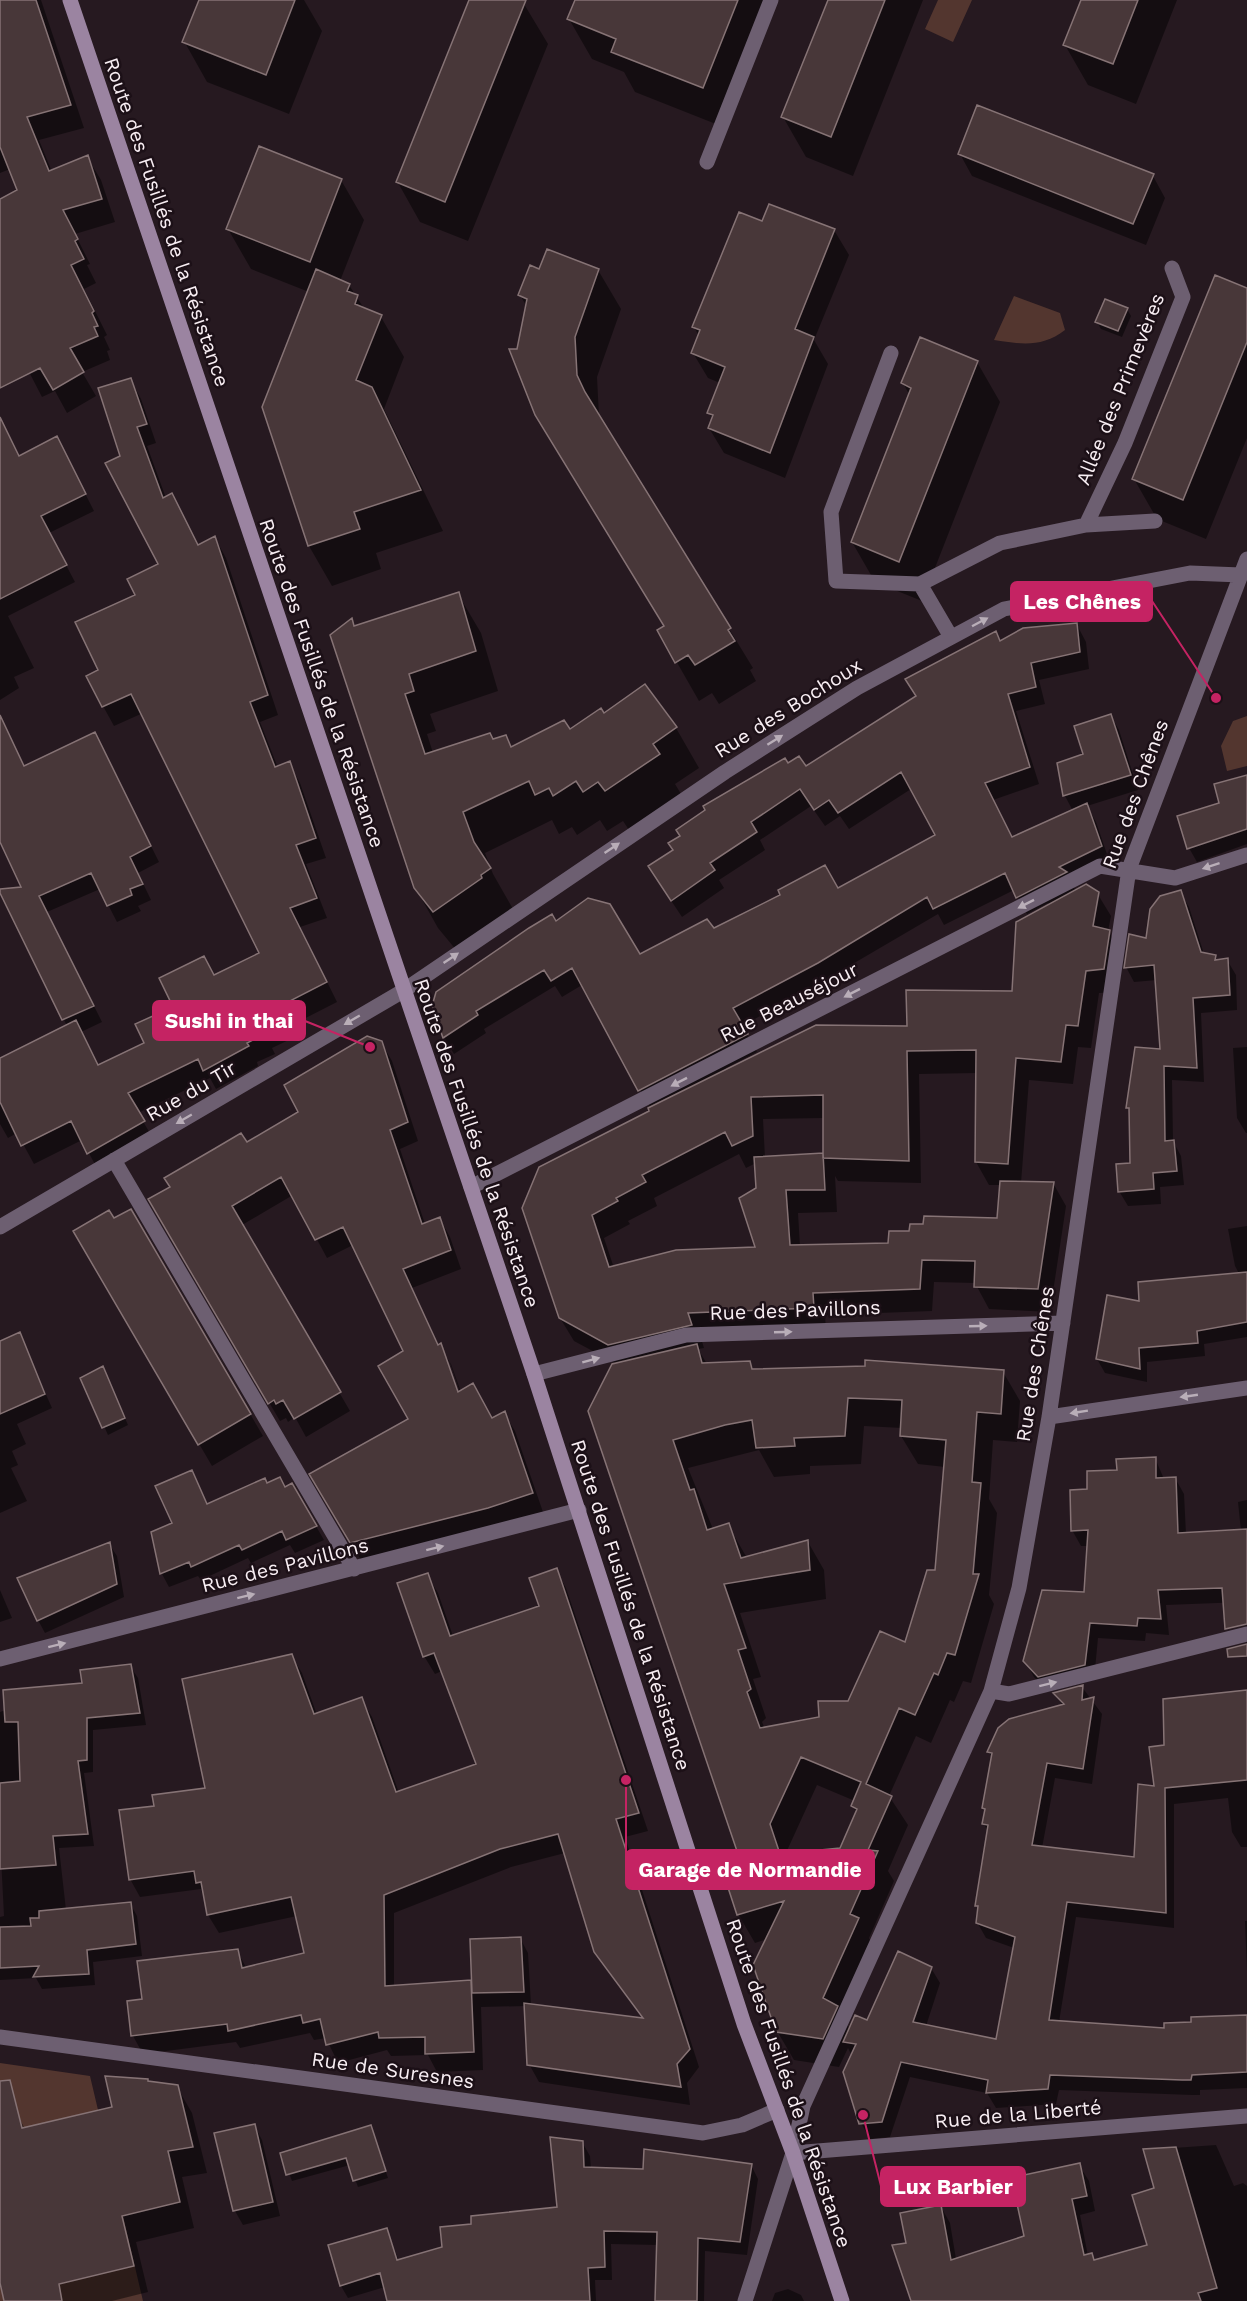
<svg xmlns="http://www.w3.org/2000/svg" width="1247" height="2301" font-family="'Work Sans',sans-serif">
<style>
.green{fill:#53362f}
.shadow{fill:#0007;fill-rule:evenodd}
.building{fill:#483739;stroke:#867375;stroke-width:1.5;fill-rule:evenodd}
.lines{fill:none;stroke-linecap:round;stroke-linejoin:round}
.street{stroke:#6d5f71;stroke-width:15}
.secondary{stroke:#9b84a1;stroke-width:15}
.oneway{fill:#b9aeb8}
.labels{text-anchor:middle;dominant-baseline:central;stroke-width:5;stroke-linejoin:round;paint-order:stroke}
.street-label{font-size:20px;fill:#f8eef3;stroke:#1c1017}
.leader{fill:none;stroke:#c52363;stroke-width:2}
.callout-dot{fill:#c52363;stroke:#1c1017;stroke-width:2}
.callout{fill:#c52363;stroke:#c52363;stroke-width:2}
.callout-label{font-size:21px;text-anchor:middle;font-weight:bold;fill:#fff}
</style>
<rect width="100%" height="100%" fill="#261920"/>
<path class="green" d="M938,0H972L953,42L925,29Z
M1014,296L1060,313L1065,330C1042,348 1020,344 994,340Z
M1247,716V766L1227,771L1221,746L1233,721Z
M0,2063L90,2076L143,2301H0Z"/>
<path class="shadow" d="M0,0H41L84,128L39,140L52,172L87,157L101,180L115,222L75,234L90,264L87,265L96,283L84,289L107,335L104,337L110,350L107,351L110,360L82,372L96,396L67,413L55,391L42,397L0,316V201L19,191L10,169L0,173Z
M201,0H304L322,31L289,114L207,82L184,41Z
M470,0H515L524,4L548,44L468,241L420,222L397,181Z
M576,0H777L726,128L635,92L624,72L592,59L569,19Z
M829,0H923L853,176L806,157L783,117Z
M1083,0H1177L1136,104L1088,85L1065,45Z
M960,154L1153,176L1165,198L1146,245L972,176Z
M341,180L364,220L340,281L349,285L365,310L381,317L404,357L384,409L443,531L376,553L381,569L332,586L309,546V292L251,269L228,229Z
M763,223L834,230L849,255L814,340L828,364L785,478L724,453L709,428L713,420L709,413L720,383L708,378L693,353L699,336L694,327Z
M540,270H598L621,309L597,377L599,416L753,668L750,670L756,681L719,704L712,693L699,701L659,631L665,627L536,415L518,350L527,307L520,295Z
M1247,290V438L1206,539L1157,519L1134,479Z
M1127,309L1131,316L1122,337L1101,329L1097,322Z
M977,362L1000,402L922,601L875,582L852,542L910,396L903,383Z
M130,379L141,399L156,443L147,446L166,498L172,495L199,546L215,538L226,558L278,715L260,722L278,768L289,763L300,783L326,858L306,864L327,918L300,927L337,1002L290,1026L295,1037L272,1048L275,1054L257,1062L258,1066L216,1089L210,1078L138,1113L154,1140L99,1172L82,1140L34,1164L17,1133L8,1138L0,1124V1060L67,1026L2,891L23,888L0,839V749L24,767L95,734L159,862L138,873L151,900L138,906L141,911L117,922L100,889L47,912L102,1022L81,1032L98,1066L146,1044L175,1007L215,977L261,954L143,713L114,726L103,706L100,671L138,596L160,565L122,456Z
M0,417L20,457L57,438L94,511L49,533L75,582L8,616L34,668L14,677L19,688L0,700Z
M458,594L481,633L498,691L430,714L436,731L427,734L433,753L505,736L512,748L570,731L604,715L645,686L676,728L699,768L675,784L681,794L629,830L623,821L607,831L600,820L577,835L572,827L559,834L552,820L485,853L493,874L513,909L457,951L438,928L415,887L351,621L355,627Z
M1077,625L1086,642L1089,669L1039,680L1045,704L1016,711L1039,784L993,800L1013,838L1073,811L1065,796L1059,764L1084,755L1111,716L1119,730L1138,790L1087,806L1096,822L1110,863L1071,882L1076,891L1097,893L1111,916L1108,931L1122,954L1117,992L1099,993L1091,1048L1078,1047L1073,1084L1029,1080L1021,1183H1053L1066,1206L1050,1312L989,1309L975,1283L934,1282L932,1311L825,1315L826,1330L700,1335L704,1348L698,1349L707,1364L750,1362L754,1371L1003,1372L1020,1401L1017,1442L993,1440L989,1499L997,1513L989,1595L994,1604L971,1683L963,1681L954,1702L950,1700L931,1743L916,1736L889,1796L908,1825L888,1871L894,1881L869,1938L874,1948L843,2018L850,2030L867,2022L931,1968L940,1983L926,2026L997,2041L1014,1948L986,1938L977,1922V1905L988,1832L984,1824L986,1812L984,1808L993,1759L989,1752L1063,1706L1056,1694L1082,1687L1102,1714L1092,1784L1055,1778L1042,1848L1136,1859L1166,1746L1164,1701L1247,1690V1847H1241L1232,1832L1228,1798L1174,1804V1928L1076,1917L1059,2022L1166,2030L1247,2017V2088L1200,2090V2095H1192L1059,2090L1056,2104L996,2108L987,2093L910,2077L890,2137L870,2139L861,2123L852,2056L848,2048L839,2067L794,2060L777,2031L767,1939L755,1943L738,1914L742,1861L617,1364L574,1341L560,1318L524,1208L651,1111L650,1107L582,985L562,997L555,986L484,1029L486,1033L454,1054L444,1037L556,923L639,956L837,889L937,836L911,789L849,829L840,816L825,826L811,806L760,840L765,850L719,880L724,888L682,917L660,884L788,765L806,768L1000,642ZM1014,890L1027,914L1048,903L1050,906L1013,993L908,1028L727,1070L726,1068L757,1052L742,1026L827,979L938,914L944,925ZM978,1073L976,1162L989,1185H1001L998,1219L925,1225L889,1244L800,1246L798,1213L837,1212L835,1176L838,1181L921,1183L919,1074ZM824,1118L825,1159L822,1154L765,1158L763,1119ZM739,1154L746,1168L756,1163L757,1248L614,1268L604,1238L630,1224L628,1221L657,1206L654,1198ZM864,1426L902,1428L901,1436L918,1464L945,1467L936,1572L906,1644L849,1702L821,1718L765,1729L762,1722L766,1718L753,1679L761,1677L740,1613L826,1599L824,1570L808,1542L747,1558L728,1525L713,1529L688,1468L759,1450L774,1477L810,1474V1466L861,1464ZM817,1785L855,1801L853,1806L856,1813L841,1849L785,1855Z
M1247,777V844L1197,862L1189,848L1221,804Z
M1180,892L1189,907L1204,954L1215,957L1217,961L1227,960L1236,975L1237,1010L1201,1013L1204,1082L1172,1080L1173,1141L1181,1156L1184,1185L1160,1187L1161,1204L1128,1206L1119,1191L1131,1164V1114L1127,1107L1161,1050L1157,980L1134,982L1126,967Z
M381,1042L392,1061L418,1141L400,1149L425,1224L440,1219L450,1237L461,1269L412,1288L439,1346L451,1364L461,1392L492,1419L504,1413L515,1431L543,1512L362,1562L312,1474L411,1419L405,1352L353,1245L327,1258L293,1195L242,1225L350,1411L306,1437L295,1417L288,1422L286,1418L280,1421L150,1200L300,1113ZM445,1357L450,1363L462,1398L459,1399Z
M1247,1047V1133H1246L1237,1118L1233,1048Z
M131,1211L263,1436L212,1466L75,1231L114,1220Z
M1247,1226V1281H1243L1235,1266L1228,1229Z
M1140,1303L1247,1320V1337L1204,1344L1205,1356L1147,1362V1382L1105,1373L1097,1359Z
M19,1334L52,1408L17,1424L26,1444L12,1451L18,1465L11,1468L27,1501L0,1513V1343Z
M106,1375L128,1425L108,1435L82,1378Z
M1155,1458L1164,1479L1175,1478L1184,1494L1186,1534L1241,1531L1238,1502L1247,1500V1587L1243,1602L1166,1605L1169,1635L1146,1633L1145,1641L1098,1638L1094,1680L1048,1692L1034,1677L1025,1661L1086,1594L1089,1546H1081L1072,1530L1089,1490L1118,1471Z
M191,1472L208,1505L267,1484L285,1489L292,1485L324,1540L295,1553L290,1545L251,1563L248,1558L201,1580L198,1576L169,1587L162,1574L153,1533L174,1524Z
M109,1544L117,1556L124,1597L45,1633L38,1620Z
M556,1570L566,1588L648,1831L625,1837L699,2067L687,2083L690,2105L539,2082L529,2064L526,2006L481,2007L483,2070L437,2072L428,2055L391,2056L387,2050L338,2063L326,2038L314,2040L310,2033L240,2048L236,2042L143,2054L133,2036L144,2001L237,1951L247,1969L306,1954L297,1916L219,1933L208,1915L201,1889L140,1897L130,1879L155,1808L207,1789L291,1655L302,1673L317,1715L361,1699L372,1717L399,1793L478,1765L442,1671L435,1674L424,1656L427,1575L438,1593L453,1636L541,1607ZM565,1853L596,1952L643,2019L531,2005L528,1953L520,1938L473,1987L470,1982L394,1987V1913L511,1867Z
M0,1590L12,1618L0,1622Z
M130,1666L138,1678L146,1725L93,1730V1772L84,1773L94,1846L59,1848L66,1910L130,1903L137,1916L142,1956L93,1962L95,1985L42,1989L36,1978L0,1980V1917L4,1916L0,1838V1712Z
M1245,1921H1247V1971Z
M149,2083L177,2087L192,2113L207,2173L182,2177L194,2228L136,2242L148,2292L112,2301H6L0,2276V2120L18,2116L25,2129L114,2109Z
M254,2125L262,2140L280,2216L243,2225L235,2211Z
M370,2127L388,2178L358,2187L350,2165L292,2181L282,2154Z
M582,2142L590,2156L591,2169L645,2171L751,2165L758,2179L747,2255L705,2251L704,2301H657L658,2245L611,2244L612,2280H595L596,2301H479L472,2225L558,2208Z
M1216,2145L1234,2186L1243,2183L1247,2186V2301H1165L1156,2189L1145,2150Z
M1079,2165L1089,2181L1095,2211L1080,2215L1088,2256L1092,2255L1096,2261L1114,2301H913L908,2244L941,2207L950,2223L956,2259L1026,2237Z
M387,2230L399,2261L423,2301H389L385,2287L348,2298L341,2286L330,2246Z
M788,2289L801,2295L804,2301H772L775,2293Z"/>
<path class="building" d="M0,0H36L71,105L27,117L49,171L88,155L102,199L63,210L78,239L75,241L84,259L71,265L94,311L92,313L98,326L94,327L98,336L70,348L84,372L53,390L40,368L0,388V199L17,190L0,147Z
M199,0H295L266,75L182,42Z
M469,0H526L445,202L396,182Z
M575,0H738L703,88L611,52L616,39L567,19Z
M828,0H885L831,137L781,117Z
M1081,0H1138L1113,64L1063,45Z
M977,105L1154,174L1133,224L958,154Z
M259,146L342,179L310,262L226,229Z
M769,204L835,229L795,329L814,337L770,453L708,428L713,415L707,413L725,367L691,353L700,330L692,327L739,212L762,221Z
M547,249L599,269L575,337L577,375L585,392L731,628L728,630L735,641L695,665L688,655L675,663L657,630L664,626L535,415L509,349H517L527,299L518,295L530,265L539,269Z
M316,269L350,284L347,291L358,295L355,304L382,315L356,380L372,387L421,490L354,512L360,529L308,546L262,407Z
M1215,275L1247,288V342L1183,500L1132,479Z
M1105,299L1128,308L1118,331L1095,322Z
M920,337L978,361L899,562L851,542L911,388L901,383Z
M131,378L147,424L137,427L163,498L172,493L198,545L215,536L268,695L250,702L275,767L290,761L316,838L296,845L317,898L290,908L327,982L280,1006L285,1017L262,1029L265,1034L247,1043L249,1046L203,1071L198,1059L128,1093L145,1121L87,1154L71,1121L21,1146L0,1102V1058L76,1020L98,1065L144,1043L135,1024L173,1007L159,978L204,956L214,975L259,953L131,694L102,707L86,676L98,670L75,622L135,595L127,579L158,564L105,463L120,456L98,388Z
M0,417L19,456L57,436L86,494L41,516L67,565L0,599Z
M459,592L476,651L409,674L414,691L405,694L425,754L490,733L493,739L506,735L511,747L564,720L570,729L601,708L604,713L645,684L677,727L653,744L660,754L605,791L598,782L583,792L576,781L553,796L549,788L535,795L529,781L463,812L474,842L491,868L481,875L482,878L433,912L414,888L330,635L352,618L354,626Z
M1077,623L1080,652L1031,663L1036,687L1008,694L1030,767L985,783L1012,837L1087,803L1102,846L1059,867L1067,872L1016,898L1005,873L933,909L927,897L818,963L733,1008L748,1034L638,1091L572,968L551,981L544,970L476,1011L478,1015L443,1038L432,1006L436,992L529,928L552,914L556,921L588,898L610,904L640,954L707,919L714,928L780,895L778,890L825,865L838,888L935,835L901,772L838,813L829,800L814,810L800,789L751,822L757,832L710,863L715,870L671,901L648,866L673,850L668,843L680,836L676,830L705,810L703,806L785,758L788,763L799,756L806,766L916,696L905,679L996,631L1000,641L1023,628Z
M1111,714L1131,775L1063,796L1057,763L1083,754L1074,726Z
M0,715L24,766L95,732L151,846L130,857L143,884L130,889L132,895L107,906L91,873L39,896L94,1006L62,1020L0,893V889L21,887L0,842Z
M1247,775V829L1187,849L1177,816L1219,803L1214,784Z
M1086,884L1099,892L1093,926L1110,930L1104,969L1086,971L1078,1026L1066,1025L1061,1062L1016,1058L1008,1164L975,1162L976,1050L907,1051L909,1161L823,1158V1095L751,1097L753,1136L732,1146L725,1132L642,1175L646,1182L616,1198L618,1201L592,1215L609,1267L676,1250L755,1247L739,1198L756,1188L754,1157L823,1153L825,1190H786L790,1245L888,1243L889,1231H909L910,1224H923L924,1216L997,1218L1000,1181L1054,1182L1038,1289L974,1287L975,1261L922,1260L920,1289L813,1293L814,1308L688,1313L692,1325L608,1345L559,1318L522,1208L539,1167L649,1111L648,1108L816,1025L907,1026L906,990L1012,991L1016,922Z
M1181,890L1201,952L1216,955L1215,960L1228,958L1230,995L1193,998L1197,1068L1164,1066L1165,1141L1174,1140L1177,1171L1153,1173L1154,1189L1118,1192L1116,1164L1130,1163L1129,1108H1126L1135,1047L1160,1049L1154,965L1124,968L1129,934L1146,938L1150,909L1160,896Z
M367,1036L382,1041L408,1122L390,1130L422,1224L440,1217L451,1250L403,1269L438,1345L441,1343L458,1392L473,1383L492,1418L505,1411L533,1493L488,1508L350,1543L309,1474L408,1419L378,1366L403,1351L343,1227L315,1240L281,1177L232,1206L341,1392L294,1419L283,1400L276,1404L274,1400L268,1404L148,1199L170,1187L164,1178L214,1149L241,1133L247,1142L298,1112L284,1085Z
M131,1209L251,1414L198,1445L73,1231L109,1210L114,1218Z
M1247,1272V1322L1197,1331L1198,1343L1139,1348L1140,1369L1096,1359L1107,1295L1139,1301L1138,1282Z
M20,1332L45,1394L0,1414V1341Z
M697,1344L702,1363L750,1361L752,1369L865,1366V1360L1004,1370L1001,1414L977,1412L972,1482L981,1483L973,1574H979L955,1655L947,1653L938,1675L934,1673L915,1715L899,1708L866,1784L892,1796L868,1850L878,1851L850,1914L859,1918L823,1998L838,2006L823,2039L776,2032L753,1965L784,1901L737,1915L720,1863L740,1860L588,1411L612,1364ZM848,1398L902,1400L900,1436L946,1440L935,1570H927L905,1642L880,1631L848,1701H818L819,1717L760,1728L747,1692L751,1689L738,1650L746,1648L724,1584L810,1570L808,1540L741,1558L729,1523L707,1530L694,1489L690,1490L673,1440L725,1425L752,1420L756,1448L795,1446L794,1438L845,1436ZM801,1757L861,1782L851,1806L857,1809L840,1848L780,1854L770,1824Z
M103,1366L125,1418L102,1428L80,1378Z
M1156,1457V1478L1176,1477L1178,1533L1247,1529V1624L1225,1629L1222,1588L1158,1590L1161,1619L1138,1618L1137,1626L1090,1623L1085,1665L1038,1677L1023,1661L1042,1590L1084,1592L1088,1530L1071,1531L1070,1490L1087,1489V1471L1117,1470L1116,1459Z
M192,1470L207,1504L265,1478L267,1483L280,1477L285,1487L292,1483L317,1526L286,1540L282,1531L242,1550L239,1545L191,1567L189,1562L160,1574L151,1532L172,1523L155,1486Z
M110,1542L117,1584L37,1621L17,1578Z
M557,1568L639,1813L616,1819L690,2049L677,2064L681,2087L527,2065L524,2003L643,2018L594,1952L558,1834L500,1849L384,1895L385,1986L471,1980L474,2052L425,2054V2037L379,2038L378,2032L326,2045L320,2019L303,2023L301,2015L228,2031L227,2024L131,2036L127,2001L142,1999L137,1961L238,1949L242,1968L304,1953L291,1897L207,1915L201,1882L196,1883L194,1871L129,1880L119,1810L154,1806L152,1795L205,1788L182,1679L292,1654L314,1714L362,1697L396,1792L476,1764L434,1653L423,1657L397,1583L428,1573L450,1636L539,1606L529,1578Z
M1247,1644V1656L1228,1657L1227,1649Z
M131,1664L140,1713L87,1718V1760L78,1761L88,1834L53,1836L56,1865L0,1869V1783L20,1781L18,1722H5L3,1690L82,1683L80,1670Z
M1083,1685L1082,1700L1094,1697L1083,1769L1047,1763L1032,1845L1134,1857L1138,1784L1154,1786L1149,1747L1164,1745L1163,1699L1247,1690V1780L1165,1788L1166,1913L1067,1902L1049,2020L1164,2028V2023L1191,2022V2017L1247,2015V2072L1192,2075L1191,2080H1182L1050,2075L1048,2089L986,2093L988,2080L901,2062L882,2122L859,2124L843,2072L856,2044L843,2042L855,2015L867,2020L898,1951L932,1967L913,2022L996,2039L1015,1937L976,1923L978,1906H975L988,1825L982,1824L985,1809L982,1808L992,1753L987,1752L998,1728L1009,1719L1064,1704L1053,1693Z
M131,1902L136,1944L87,1950L89,1974L33,1977L39,1966L0,1968V1927L31,1926L30,1918H39V1911Z
M521,1937L524,1992L472,1993L470,1939Z
M105,2076L148,2079V2081L178,2085L193,2147L168,2151L180,2202L122,2216L134,2266L59,2284L62,2301H4L0,2283V2081L10,2080L22,2128L112,2107Z
M255,2124L273,2202L233,2211L214,2133Z
M371,2125L386,2171L353,2181L346,2158L286,2175L280,2153Z
M550,2137L583,2141L584,2167L643,2169L644,2149L752,2164L740,2242L698,2238L697,2301H655L657,2232L604,2231L605,2267L588,2268L590,2301H387L380,2273L340,2286L328,2245L387,2228L397,2260L442,2247L440,2227L471,2224V2216L557,2207Z
M1176,2147L1217,2288L1198,2293L1201,2301H911L892,2245L906,2243L900,2213L941,2205L951,2260L1024,2236L1012,2181L1016,2180L1015,2177L1080,2163L1087,2196L1072,2199L1084,2255L1092,2253L1094,2260L1147,2245L1132,2195L1154,2188L1143,2149Z"/>
<g class="lines">
<path class="street" d="M707,162L771,0
M891,353L831,512L836,581L920,584L951,637
M1086,525L1125,443L1183,297L1172,268
M920,584L1000,543L1086,525L1155,521
M114,1160L354,1569
M471,1187L1100,866L1175,878L1247,855
M0,1227L403,991L725,772L857,688L1004,609L1190,573L1241,575
M534,1374L686,1335L1063,1323
M1049,1417L1247,1388
M0,1659L579,1510
M991,1691L1009,1694L1247,1634
M0,2037L703,2133L742,2125L777,2110
M793,2153L1247,2116
M745,2301L793,2153L803,2106L991,1691L1019,1588L1049,1417L1129,869L1247,559"/>
<path class="secondary" d="M70,0L534,1374L744,2024L793,2153L842,2301"/>
</g>
<defs><path id="oneway-solid" d="M-6-.8H1V-3.2L6.5 0L1 3.2V.8H-6Z" transform="scale(1.5)"/></defs>
<g class="oneway">
<use href="#oneway-solid" transform="translate(980 622) rotate(-28)"/>
<use href="#oneway-solid" transform="translate(775 740) rotate(-32)"/>
<use href="#oneway-solid" transform="translate(612 848) rotate(-34)"/>
<use href="#oneway-solid" transform="translate(1211 866) rotate(162)"/>
<use href="#oneway-solid" transform="translate(1026 904) rotate(153)"/>
<use href="#oneway-solid" transform="translate(451 958) rotate(-34)"/>
<use href="#oneway-solid" transform="translate(852 993) rotate(153)"/>
<use href="#oneway-solid" transform="translate(352 1020) rotate(150)"/>
<use href="#oneway-solid" transform="translate(679 1082) rotate(153)"/>
<use href="#oneway-solid" transform="translate(184 1119) rotate(150)"/>
<use href="#oneway-solid" transform="translate(978 1326) rotate(-2)"/>
<use href="#oneway-solid" transform="translate(783 1332) rotate(-2)"/>
<use href="#oneway-solid" transform="translate(591 1360) rotate(-15)"/>
<use href="#oneway-solid" transform="translate(1189 1396) rotate(172)"/>
<use href="#oneway-solid" transform="translate(1079 1412) rotate(171)"/>
<use href="#oneway-solid" transform="translate(435 1548) rotate(-14)"/>
<use href="#oneway-solid" transform="translate(246 1596) rotate(-14)"/>
<use href="#oneway-solid" transform="translate(57 1645) rotate(-14)"/>
<use href="#oneway-solid" transform="translate(1048 1684) rotate(-14)"/>
</g>
<g class="labels">
<g class="street-label">
<text transform="translate(167 222) rotate(71)">Route des Fusillés de la Résistance</text>
<text transform="translate(1120 389) rotate(-68)">Allée des Primevères</text>
<text transform="translate(322 683) rotate(71)">Route des Fusillés de la Résistance</text>
<text transform="translate(788 708) rotate(-32)">Rue des Bochoux</text>
<text transform="translate(1135 794) rotate(-70)">Rue des Chênes</text>
<text transform="translate(789 1002) rotate(-27)">Rue Beauséjour</text>
<text transform="translate(191 1091) rotate(-30)">Rue du Tir</text>
<text transform="translate(477 1143) rotate(71)">Route des Fusillés de la Résistance</text>
<text transform="translate(795 1310) rotate(-2)">Rue des Pavillons</text>
<text transform="translate(1035 1364) rotate(-81)">Rue des Chênes</text>
<text transform="translate(285 1565) rotate(-14)">Rue des Pavillons</text>
<text transform="translate(631 1605) rotate(72)">Route des Fusillés de la Résistance</text>
<text transform="translate(393 2070) rotate(8)">Rue de Suresnes</text>
<text transform="translate(789 2083) rotate(71)">Route des Fusillés de la Résistance</text>
<text transform="translate(1018 2114) rotate(-5)">Rue de la Liberté</text>
</g>
</g>
<path class="leader" d="M1216 698L1152 601M370 1047L305 1021M626 1780L626 1869M863 2115L881 2186"/>
<g class="callout-dot">
<circle cx="1216" cy="698" r="6"/>
<circle cx="370" cy="1047" r="6"/>
<circle cx="626" cy="1780" r="6"/>
<circle cx="863" cy="2115" r="6"/>
</g>
<g class="callout">
<rect x="1011" y="582" width="141" height="39" rx="6"/>
<rect x="153" y="1001" width="152" height="39" rx="6"/>
<rect x="626" y="1850" width="248" height="39" rx="6"/>
<rect x="881" y="2167" width="144" height="39" rx="6"/>
</g>
<g class="callout-label">
<text x="1082" y="609">Les Chênes</text>
<text x="229" y="1028">Sushi in thai</text>
<text x="750" y="1877">Garage de Normandie</text>
<text x="953" y="2194">Lux Barbier</text>
</g>
</svg>
